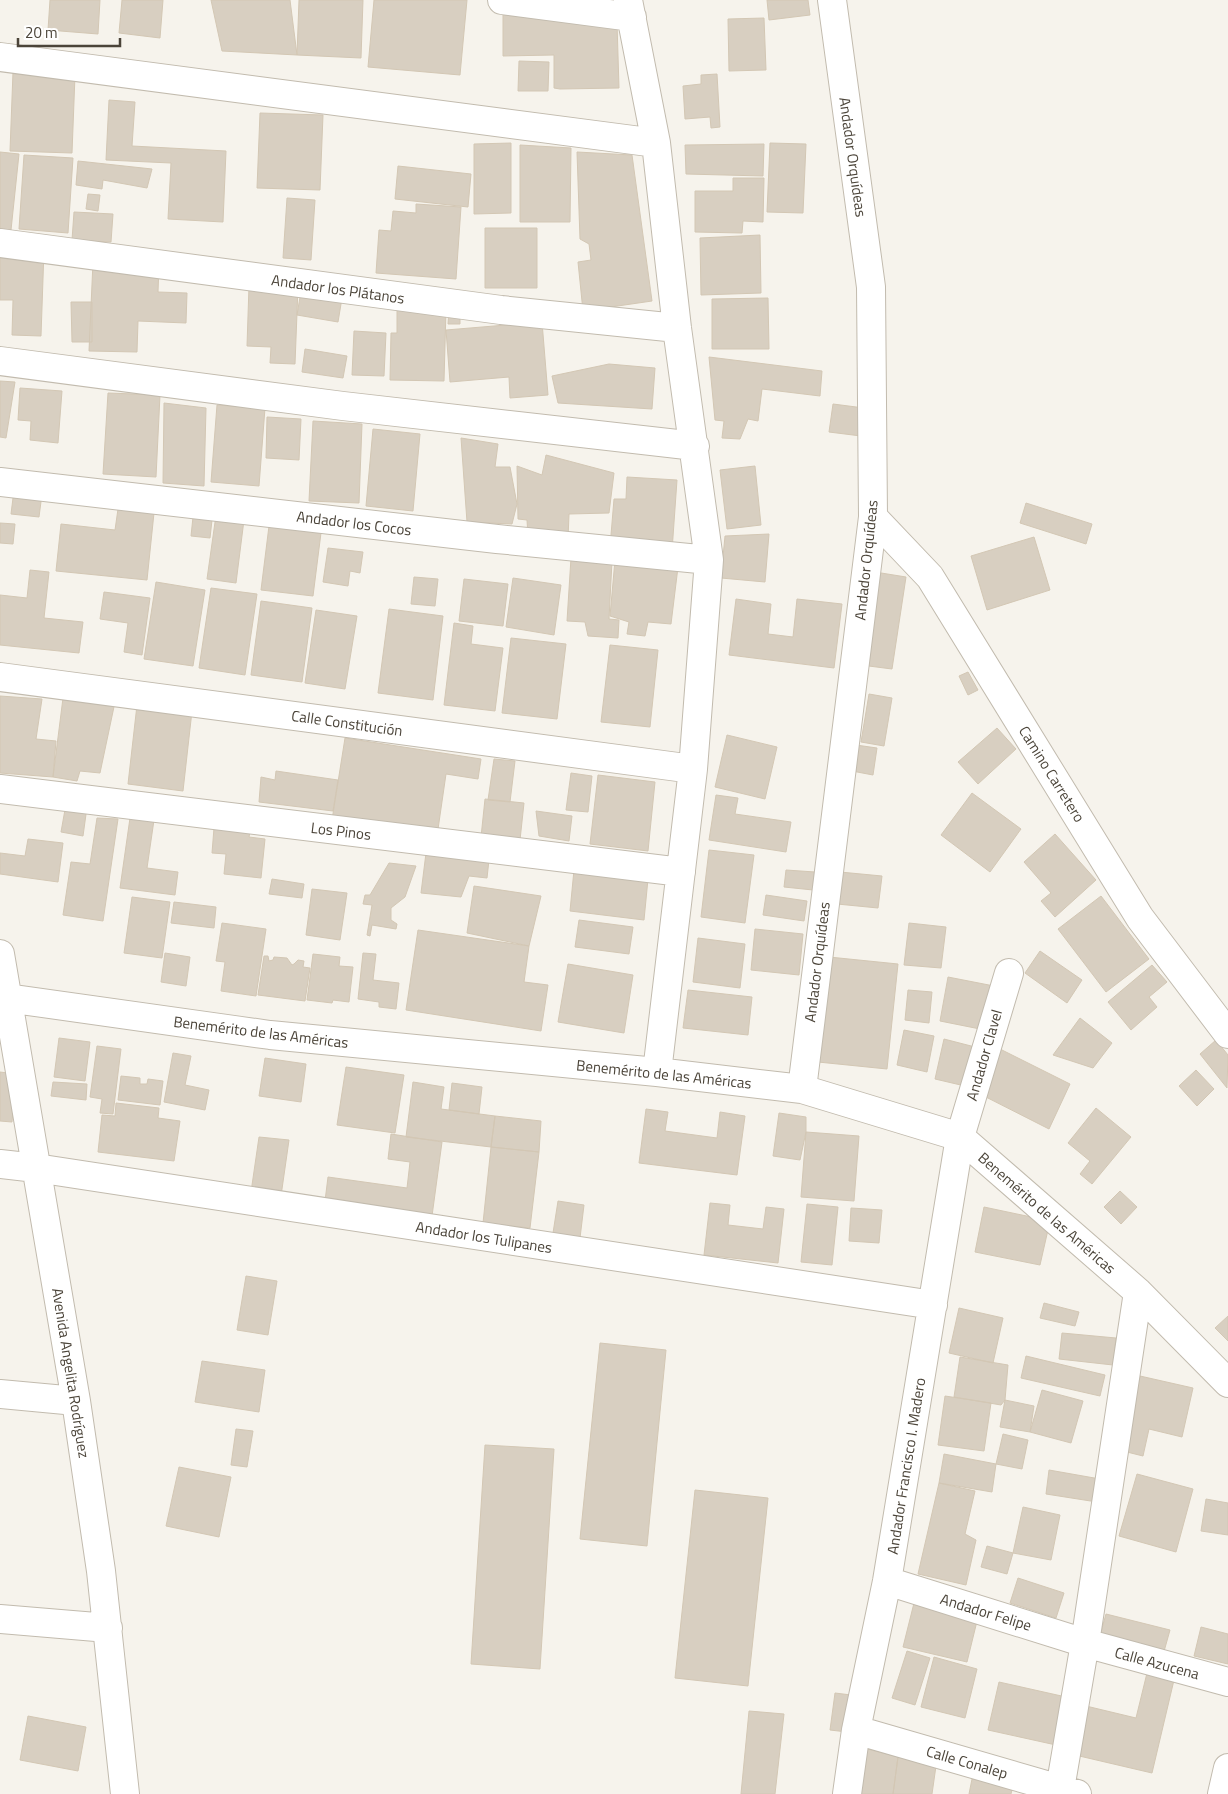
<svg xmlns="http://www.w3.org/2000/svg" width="1228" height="1794" font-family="'Titillium Web',sans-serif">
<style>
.building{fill:#d8cfc1;stroke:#d3c7b4}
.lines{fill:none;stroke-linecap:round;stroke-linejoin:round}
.minor-casing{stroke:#c2bbae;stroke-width:30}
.minor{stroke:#fff;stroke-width:28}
.labels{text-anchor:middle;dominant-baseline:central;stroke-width:5;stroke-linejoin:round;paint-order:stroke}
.street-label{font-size:15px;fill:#4b4439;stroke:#fff}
</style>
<rect width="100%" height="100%" fill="#f6f3ec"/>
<path class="building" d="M50,0H100L98,34L48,30Z
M122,0H163L160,38L119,33Z
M211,0H290L297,55L222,51Z
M299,0H363L361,58L297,55Z
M374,0H467L460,75L368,67Z
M767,0H808L810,15L769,20Z
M503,11L617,23L619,88L560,89L554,88V55L503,56Z
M764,18L766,70L729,71L728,19Z
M519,61L549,62L548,91H518Z
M13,72L75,75L72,153L10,151Z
M717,74L720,127L711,128L710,117L685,119L683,86L701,84V75Z
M109,100L135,102L132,146L226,151L223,222L168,219L171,163L106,160Z
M260,113L323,115L320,190L257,188Z
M511,143V213L474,214V144Z
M770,143L806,144L803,213L767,212Z
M764,144L763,176L686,174L685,145Z
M520,145L571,148L570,222H520Z
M0,152L19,154L11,230L0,229Z
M577,152L632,155L652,301L583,311L578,262L591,260L589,244L580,239Z
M24,155L73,158L68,233L19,229Z
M78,161L152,169L147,188L103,180L102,189L76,185Z
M398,166L471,174L468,207L395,199Z
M733,178H764L763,222L743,221L742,233L695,232V191H733Z
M88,194L100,195L98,211L86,209Z
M287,198L315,200L311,260L283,258Z
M416,204L461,207L456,279L376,273L379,230L391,231L393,211L416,213Z
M74,212L113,214L111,242L72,240Z
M485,228H537V288H485Z
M760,235L761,293L701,295L700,238Z
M0,248L44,250L41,336L12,335L13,300H0Z
M93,262L159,265L158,292L187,293L186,323L138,321L137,352L89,351Z
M302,285L343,292L338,322L297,315Z
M249,286L298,287L295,364L270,363L271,347L247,346Z
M768,298L769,349H712V299Z
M71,302H92V342H72Z
M397,309H446L444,381L390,380L391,333H397Z
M449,309H460V324H448Z
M542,322L548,395L510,398L509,377L450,382L446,330Z
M354,331L386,333L384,376L352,375Z
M305,349L347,356L343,378L302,372Z
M709,357L822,371L820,396L762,389L758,421L748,419L740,439L722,438L724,421L715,420Z
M609,364L655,368L652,409L558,403L552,376Z
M0,381L15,382L6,438L0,437Z
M20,388L62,391L58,443L30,440L31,421L18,420Z
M108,393L160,395L156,477L103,474Z
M164,403L206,408L204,486L163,483Z
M833,404L864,408L861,436L829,432Z
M217,405L265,408L259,486L211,482Z
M267,417L301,419L299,460L266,458Z
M313,421L362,424L359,503L309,501Z
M373,429L420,434L413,511L366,506Z
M461,438L498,444L495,467H510L517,504L512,524L467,522Z
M546,455L614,473L609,513L569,514L568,539L528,536L527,520L518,519L517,466L542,475Z
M755,466L761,525L727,529L720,470Z
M627,477L677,480L672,551L610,547L614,499H626Z
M14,490L42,494L39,517L11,514Z
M1026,503L1092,524L1086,544L1020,523Z
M217,508L245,512L236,583L207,579Z
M118,509L154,513L147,580L56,571L61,524L115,530Z
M193,517L212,520L210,538L191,536Z
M270,518L322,525L313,596L261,590Z
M0,523L15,524L13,544L0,543Z
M769,534L765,582L721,578L725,536Z
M1034,537L1050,590L987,610L971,556Z
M328,548L363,552L360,573L350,571L348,586L323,582Z
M571,558L612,561L609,619L619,620L618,638L588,636L585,622L567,621Z
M615,560L678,567L671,624L648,622L645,636L627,634L629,622L610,616Z
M30,570L49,572L44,618L83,622L79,653L0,645V595L27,598Z
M875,572L906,577L892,669L861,665Z
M414,577L438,579L435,606L411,604Z
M513,578L561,585L554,635L506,627Z
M464,579L508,584L503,626L459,621Z
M156,582L205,590L193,666L144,659Z
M211,588L257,594L245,675L199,668Z
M104,592L150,598L142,655L124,652L128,623L100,619Z
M736,599L771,604L768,634L793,637L797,599L842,604L834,668L729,655Z
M261,601L312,608L302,682L251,675Z
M389,609L443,616L433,700L378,693Z
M316,610L357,616L345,689L305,683Z
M454,623L473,626L471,644L503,648L495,711L444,705Z
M511,638L566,644L557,719L502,713Z
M610,645L658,650L650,727L601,722Z
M968,672L978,690L968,695L959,676Z
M869,694L892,698L884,746L861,742Z
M0,696L42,699L36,739L56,741L53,777L0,773Z
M63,698L115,702L100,773L80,771L77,781L53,777Z
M137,705L192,711L183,791L128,784Z
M997,728L1016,749L978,784L958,762Z
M727,735L777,747L765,799L715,787Z
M345,738L481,759L478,779L446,774L437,836L332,820Z
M856,745L877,748L873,775L852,771Z
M494,759L515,761L510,802L488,800Z
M276,771L338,780L333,811L259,802L261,777L275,780Z
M571,773L592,776L588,812L566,810Z
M598,775L655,782L648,851L590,844Z
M972,793L1021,829L990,872L941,835Z
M716,795L738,798L735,814L791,822L786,852L709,840Z
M485,799L524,803L520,840L481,837Z
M66,804L87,807L83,836L61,832Z
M536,811L572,816L569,841L539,836Z
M97,818L118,819L103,921L63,915L71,862L90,864Z
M130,818L154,820L147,868L178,872L175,895L120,888Z
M214,828L250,832L249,837L265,839L261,878L224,874L226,854L212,853Z
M1055,834L1096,880L1055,917L1041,901L1051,893L1024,862Z
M28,839L63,843L58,882L0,874V853L25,856Z
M709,850L754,855L745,923L701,917Z
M426,853L489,860L487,878L469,876L461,897L421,893Z
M389,863L416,866L405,897L391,908V920L397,924L396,929L372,925L370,936L367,935L372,905L363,904L365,895H370Z
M574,870L648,879L644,920L570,911Z
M786,870L815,872L813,890L784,887Z
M840,872L882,876L878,908L837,904Z
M272,879L304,884L302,898L269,894Z
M474,886L541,896L529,946L467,933Z
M312,889L347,893L340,940L306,935Z
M766,895L807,901L804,921L763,915Z
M1101,896L1149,959L1106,992L1058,929Z
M132,897L170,902L162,958L124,953Z
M174,902L216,907L214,928L171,923Z
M579,920L633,927L629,954L575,947Z
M222,923L266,929L256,996L221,991L225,962L216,961Z
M909,923L946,927L941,968L904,965Z
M755,929L803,934L799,975L751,970Z
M418,930L529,946L524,982L548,985L541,1031L406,1010Z
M698,938L745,944L740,988L693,982Z
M1040,951L1082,980L1067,1003L1025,973Z
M165,953L190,957L186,986L161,982Z
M363,953L376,954L373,980L399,983L396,1009L379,1007V1002L358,999Z
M313,954L340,957L339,966L353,967L349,1002L333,1000L332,1003L307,1000Z
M264,956H268L269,961L273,960L274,957L287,958L292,965L294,964L298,960L304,961L303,967L310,968L305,1001L258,995Z
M829,957L898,964L887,1069L818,1062Z
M568,964L633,975L624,1033L558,1022Z
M1152,965L1167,982L1149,997L1157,1007L1131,1030L1108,1002Z
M948,977L994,986L985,1030L940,1021Z
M688,990L752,997L748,1035L683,1028Z
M908,990L932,992L929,1023L905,1020Z
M1080,1018L1112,1043L1093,1068L1053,1055Z
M904,1030L934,1036L927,1072L897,1065Z
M59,1038L90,1042L85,1081L54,1077Z
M944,1039L975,1047L965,1086L935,1079Z
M1216,1040L1228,1055L1227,1088L1200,1054Z
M97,1046L121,1049L113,1114L100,1113L102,1099L90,1097Z
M1000,1049L1070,1084L1049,1129L978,1093Z
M173,1053L191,1056L185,1085L209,1090L205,1110L164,1102Z
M265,1058L306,1064L301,1102L259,1096Z
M346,1067L404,1075L395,1133L337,1125Z
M1196,1070L1214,1089L1197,1106L1179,1086Z
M0,1072L16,1074L12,1122L0,1121Z
M121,1076L140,1078V1084H147L148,1079L163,1081L160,1105L118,1100Z
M53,1082L87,1084L86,1100L51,1096Z
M413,1082L444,1087L441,1109L495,1116L491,1147L406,1137Z
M452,1083L482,1087L479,1114L449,1110Z
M116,1103L159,1108L158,1118L180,1121L174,1161L98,1152L102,1115L115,1116Z
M1096,1108L1131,1137L1092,1184L1080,1174L1090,1161L1068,1143Z
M646,1109L668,1112L665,1131L717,1138L720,1112L745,1116L737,1175L639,1163Z
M779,1113L806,1117V1132L800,1160L773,1156Z
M495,1116L541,1121L539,1152L491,1147Z
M806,1132L859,1136L854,1201L801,1197Z
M391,1134L442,1142L432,1216L325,1201L328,1177L407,1188L410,1162L388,1159Z
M259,1137L289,1140L281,1196L251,1192Z
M491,1147L539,1152L530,1228L483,1223Z
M1120,1191L1137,1207L1121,1224L1104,1207Z
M558,1201L584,1205L580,1238L553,1233Z
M710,1203L730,1205L728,1225L763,1229L766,1207L784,1209L778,1263L704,1255Z
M807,1204L838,1207L832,1265L801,1262Z
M984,1207L1050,1221L1040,1265L975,1252Z
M851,1208L882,1210L879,1243L849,1241Z
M246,1276L277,1281L268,1335L237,1330Z
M1044,1303L1079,1312L1075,1326L1040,1318Z
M959,1308L1003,1318L993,1363L949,1353Z
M1228,1316V1341L1215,1328Z
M1062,1333L1116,1338L1113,1365L1059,1359Z
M600,1343L666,1350L647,1546L580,1539Z
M1026,1356L1105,1375L1100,1396L1021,1378Z
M960,1357L1008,1365L1005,1400L1001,1405L954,1397Z
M202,1361L265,1370L259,1412L195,1402Z
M1140,1376L1193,1388L1182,1437L1149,1429L1143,1456L1123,1451Z
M1042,1390L1083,1401L1071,1443L1030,1432Z
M945,1396L991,1403L984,1451L938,1445Z
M1005,1400L1034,1406L1030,1432L1000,1427Z
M236,1429L253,1431L247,1467L231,1465Z
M1003,1434L1028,1440L1022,1469L996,1464Z
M485,1445L554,1449L540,1669L471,1664Z
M944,1454L996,1464L992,1492L939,1483Z
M179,1467L231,1477L219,1537L166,1526Z
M1049,1470L1100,1479L1097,1502L1046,1494Z
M1137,1474L1193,1489L1176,1552L1119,1536Z
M939,1483L975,1491L965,1534L976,1540L966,1585L918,1574Z
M695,1490L768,1498L748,1686L675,1678Z
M1206,1499L1228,1503V1535L1201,1531Z
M1023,1507L1060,1515L1051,1560L1013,1553Z
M987,1546L1013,1553L1007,1574L981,1567Z
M1018,1578L1064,1593L1056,1618L1010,1603Z
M914,1603L978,1617L967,1662L903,1647Z
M1106,1614L1170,1630L1163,1655L1099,1639Z
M1201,1627L1228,1634V1664L1194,1656Z
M907,1651L930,1658L915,1705L892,1698Z
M934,1657L977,1669L965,1718L921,1707Z
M1147,1673L1174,1680L1152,1773L1075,1755L1086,1706L1136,1718Z
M999,1682L1066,1697L1056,1745L988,1730Z
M835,1693L851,1695L847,1732L830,1730Z
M749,1711L784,1714L775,1794H741Z
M28,1716L86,1727L78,1771L20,1760Z
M860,1747L898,1757L893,1794H854Z
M898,1757L937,1759L932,1794H893Z
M972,1779L1013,1786L1011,1794H969Z"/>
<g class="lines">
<defs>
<path id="minor" d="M502,0L632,17
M628,0L656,143L677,328L709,560L693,769L657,1072
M0,57L656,143
M0,243L501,310L677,328
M0,361L343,406L695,446
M0,482L497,539L709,560
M873,517L930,577L1140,918L1228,1034
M0,677L693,769
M0,789L681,872
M0,954L76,1401L101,1571L125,1794
M0,997L270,1035L657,1072L802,1089L960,1137L1138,1292L1228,1383
M802,1089L873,517L871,287L832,0
M0,1164L36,1168L933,1305
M0,1394L76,1401
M887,1581L1085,1643L1228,1682
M0,1619L108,1628
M856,1730L1077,1794
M1060,1789L1085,1643L1138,1292
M847,1794L856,1730L887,1581L960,1137L1009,973
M1222,1794L1228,1768"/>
</defs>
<use href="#minor" class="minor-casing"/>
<use href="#minor" class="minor"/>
</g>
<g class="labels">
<g class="street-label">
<text transform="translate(853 157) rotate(82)">Andador Orquídeas</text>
<text transform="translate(338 289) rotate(8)">Andador los Plátanos</text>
<text transform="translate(354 523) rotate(7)">Andador los Cocos</text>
<text transform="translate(866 560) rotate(-84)">Andador Orquídeas</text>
<text transform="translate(347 723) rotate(8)">Calle Constitución</text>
<text transform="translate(1052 774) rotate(58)">Camino Carretero</text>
<text transform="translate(341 831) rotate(7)">Los Pinos</text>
<text transform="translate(817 962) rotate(-83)">Andador Orquídeas</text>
<text transform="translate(261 1032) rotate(7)">Benemérito de las Américas</text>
<text transform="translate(984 1055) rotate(-74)">Andador Clavel</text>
<text transform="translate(664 1074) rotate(6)">Benemérito de las Américas</text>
<text transform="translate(1047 1213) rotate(41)">Benemérito de las Américas</text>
<text transform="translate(484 1237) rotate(9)">Andador los Tulipanes</text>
<text transform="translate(71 1373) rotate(81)">Avenida Angelita Rodríguez</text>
<text transform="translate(906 1466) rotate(-81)">Andador Francisco I. Madero</text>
<text transform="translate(986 1612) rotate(17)">Andador Felipe</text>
<text transform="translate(1157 1663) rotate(15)">Calle Azucena</text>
<text transform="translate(967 1762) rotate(16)">Calle Conalep</text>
</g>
</g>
<path d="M18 38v8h102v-8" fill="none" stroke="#4b4439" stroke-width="2.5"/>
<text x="25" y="38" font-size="15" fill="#4b4439" stroke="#ffffff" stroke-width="4" paint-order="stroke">20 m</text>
</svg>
